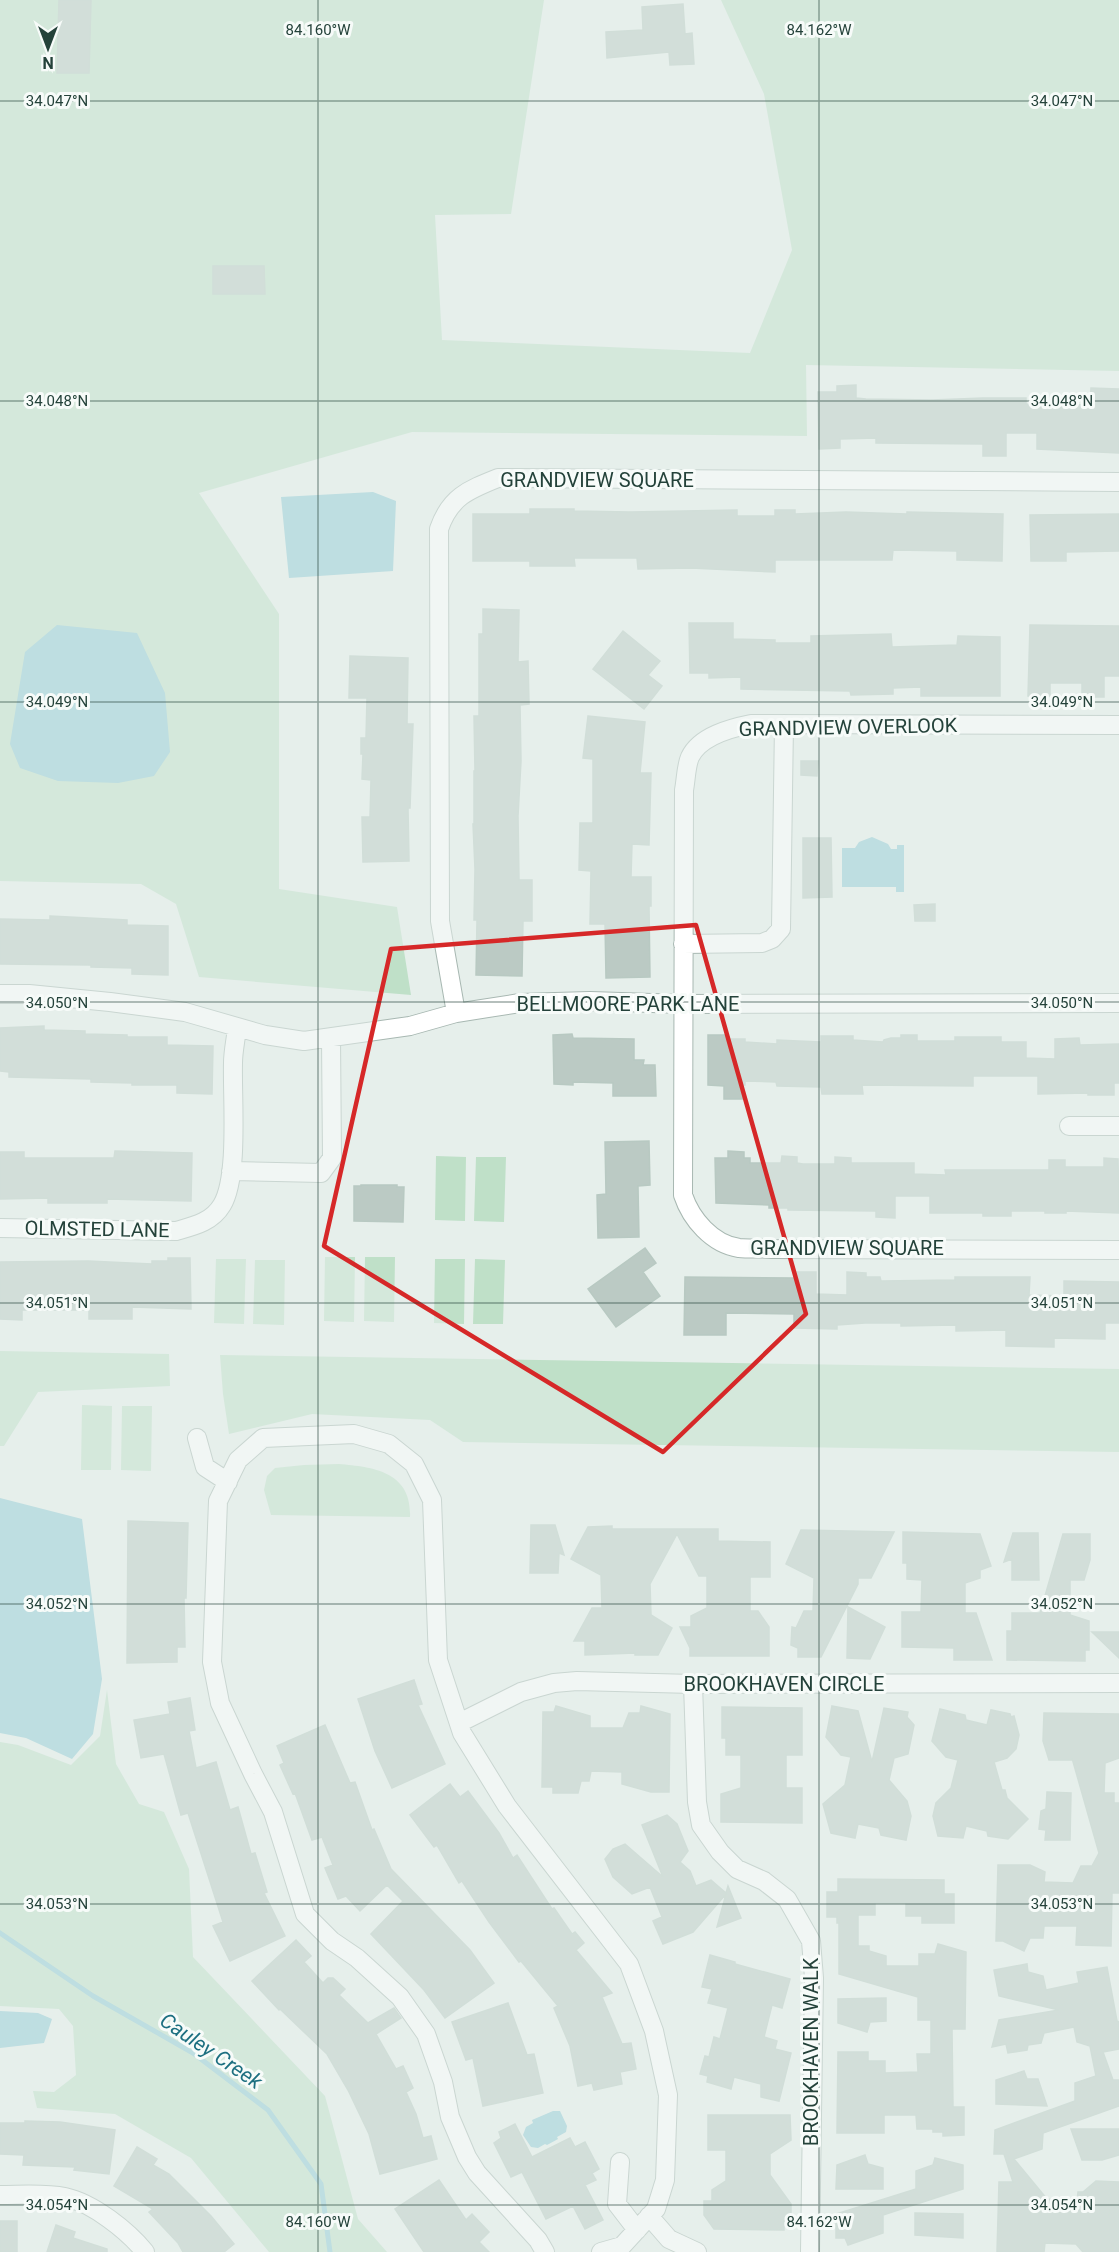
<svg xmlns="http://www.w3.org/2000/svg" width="1119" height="2252" font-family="Roboto,sans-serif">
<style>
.green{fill:#bfe0c8}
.water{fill:#8ec9d4}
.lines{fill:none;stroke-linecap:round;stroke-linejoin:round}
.stream{stroke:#8ec9d4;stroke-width:5}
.building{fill:#bbcac4;stroke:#b8c9c2;stroke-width:1.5}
.minor-casing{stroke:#a8b8b2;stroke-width:20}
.minor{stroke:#fff;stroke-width:18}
.marked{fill:none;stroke:#d62828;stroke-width:4.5;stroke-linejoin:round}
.ticks{fill:none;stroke:#24423a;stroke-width:1.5;stroke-opacity:0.45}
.labels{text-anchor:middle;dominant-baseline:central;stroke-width:6;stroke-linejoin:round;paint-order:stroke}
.street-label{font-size:20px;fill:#24423a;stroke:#f7fbf9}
.water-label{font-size:21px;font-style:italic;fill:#1c6f80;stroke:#f7fbf9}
.ticks-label{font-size:15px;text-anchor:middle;fill:#24423a;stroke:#f7fbf9;stroke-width:6;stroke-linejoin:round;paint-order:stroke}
</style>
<rect width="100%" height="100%" fill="#e6efeb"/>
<path class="green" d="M0,0H544L511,214L435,215L442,340L750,353L792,250L764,94L721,0H1119V371L806,365L807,436L412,432L199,493L279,614V889L397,907L411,995L199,977L176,904L141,884L0,881Z
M436,1156L466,1157L465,1221L435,1220Z
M476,1157H506L504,1222L474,1221Z
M325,1257H355L354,1322L324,1321Z
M365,1257H395L394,1322L364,1321Z
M216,1259H246L244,1324L214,1323Z
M435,1259H465L464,1324L434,1323Z
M475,1259L505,1260L503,1324H473Z
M255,1260H285L284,1325L253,1324Z
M0,1351L169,1354L170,1386L38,1392L4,1446H0Z
M220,1355L1119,1369V1452L463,1442L430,1420L312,1414L229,1434L223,1394Z
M82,1405L112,1406L111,1470H81Z
M122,1406H152L151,1471L121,1470Z
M339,1464C374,1467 412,1472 410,1517L271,1515L264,1490L267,1476L275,1468L304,1465Z
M107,1690L116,1764L139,1804L164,1812L189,1869L193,1957L325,2096L358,2219L387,2252H269L191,2158L115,2114L37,2108L33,2091L54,2092L76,2075L73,2026L59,2009L0,2006V1742L18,1745L71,1765L100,1736Z"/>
<path class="water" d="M373,492L396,501L393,571L289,578L281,497Z
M57,625L137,633L165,693L170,752L154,776L118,783L58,781L20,768L10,744L25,652Z
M872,837L888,844L891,849H897V845H904V892H896V887H842V848H855L859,842Z
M0,1498L82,1519L102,1679L93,1734L72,1759L26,1738L0,1733Z
M0,2011L38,2013L52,2019L44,2043L0,2048Z
M553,2111H560L567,2126L566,2132L557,2137L558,2139L547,2145L545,2144L538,2148L531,2147L523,2135L526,2127L533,2123L532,2120Z"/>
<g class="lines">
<path class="stream" d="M0,1933L93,1996L193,2053L268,2110L321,2184L330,2252"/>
</g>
<path class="building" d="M59,0H91L89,73H57Z
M683,4L685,34L692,33L694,64L670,65L669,52L607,58L606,32L643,30L642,7Z
M213,266H264L265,294H213Z
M856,385V398L866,399L932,400L983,398H1026V404L1090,405L1091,388L1119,389V453L1037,449V433H1006V456H983V444L876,443V438L840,439V448L819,449L818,392H837V386Z
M530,509H574V511L630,512L737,510V516H775V510H795V514L846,512L907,514V512L1003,514L1002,561L957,560V551L893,550L892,560H775V572L691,568L638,569L637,558H574L575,566H530V561H473V514H530Z
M1119,514V551L1066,552V561H1031L1030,515Z
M483,609L519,610L518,662L528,661L529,704L520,705L521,761L518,816L519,880H532V921H523L522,976L476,975L477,920H474L475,869L473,824H474V771H475L474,716H479V634H483Z
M689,623H733V639L775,640V643H811V636L891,634L892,647L957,645L958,636L1000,637V696H921V687L893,688V694L851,695L850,691L741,689V677L709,678V673H690Z
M1030,625L1119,626V676H1104V697H1082V683H1050V696H1028Z
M623,631L660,661L648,675L662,686L644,709L593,669Z
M350,656L408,658L407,724H413L410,808H408L409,861L363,862L362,817H370L371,780L362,779L363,754H361V738H366L367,698H349Z
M588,716L645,722L640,773H651L649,845L632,844L631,877H651V906H649L650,977L606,978L605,924H590L591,871L579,870L580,823H593V759L583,758Z
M801,761H818L817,776L801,775Z
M803,838H831L832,897L803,898Z
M935,904V921H915L914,905Z
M50,916L127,920V925L168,926V975L132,974V968L91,967V965L0,964V919L50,920Z
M44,1026V1030L85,1031V1034L127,1035V1037H167V1045L213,1046L212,1094L177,1093V1085H132V1083L91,1082V1079L9,1077V1072L0,1071V1028Z
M572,1034L573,1038L634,1039V1060H644L643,1065H655L656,1096H613V1083L573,1082V1085L554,1084L553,1035Z
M708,1035H727V1039H745V1042L777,1044V1040L821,1042V1036H853V1040L883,1042L884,1040L891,1038H901V1035H917V1041H955V1037H1001V1042H1026V1058L1055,1059V1039L1079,1038L1080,1045L1119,1044V1083H1114V1095H1088V1093L1038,1094V1076H973V1086L862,1085L863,1094H822L821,1087L777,1086L776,1082L745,1081V1085H743V1099H724V1086L708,1085Z
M649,1141L650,1185L638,1186L639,1237L598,1238L597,1195L606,1194L605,1142Z
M115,1151L192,1153L191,1201L107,1199V1203H48V1198L0,1199V1152H24V1158H114Z
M728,1151L744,1152V1158H750V1163H781L782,1156L797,1157V1163L803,1164H835V1157L851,1158V1163H914V1174L946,1175L945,1170H1049V1160H1065V1167H1104V1158L1118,1159L1119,1213L1066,1211V1213H1045V1211H1011V1216H983V1213H930V1196H895V1218L876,1217V1211L788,1210V1208H769V1205L716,1203L715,1158H728Z
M361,1185H397V1187H404L403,1222L354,1221V1186H361Z
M645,1248L656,1263L643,1272L660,1296L616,1327L588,1289Z
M168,1258H190L191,1309L132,1307V1319H89V1310H22V1320L0,1319V1262L88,1261L152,1264V1261H168Z
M795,1272H816V1294L847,1295V1272L866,1273V1277H880L881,1281L955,1280V1277H1030L1029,1295L1064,1296V1281L1119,1282V1323H1105V1339L1054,1338V1347L1006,1346V1330L956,1331V1325L901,1326V1323H865L837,1325V1329L794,1328V1314L726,1313V1335H684L685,1277L795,1278Z
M128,1521L188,1523L186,1598H184L185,1647H177V1662L127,1663Z
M531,1525H555L564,1555L559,1553L558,1573H530Z
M612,1526V1529H718V1541L770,1542V1577H750V1611H758L769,1627V1656H690V1648L680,1627H691V1616L707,1608V1576H699L677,1534L650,1584L651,1615L672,1628L658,1655H635V1653L585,1655V1641H574L592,1608H602L601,1575L571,1559L588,1527Z
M801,1530L894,1532L871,1578H858V1584L821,1657H798V1648L791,1645L792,1627L796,1628L804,1611H813L814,1578L786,1564Z
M903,1532L980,1534L991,1566L980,1570V1578L965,1583V1613H976L992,1660H954V1648L902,1647V1612H921L922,1580L907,1579V1563H903Z
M1013,1533H1038L1039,1580H1012V1559L1004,1562Z
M1063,1534H1090V1560L1084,1580H1070V1615L1089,1621V1650H1085V1661L1007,1660V1631H1012V1613H1040Z
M848,1607L885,1627L870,1659L847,1658Z
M1092,1632H1119V1658Z
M414,1680L422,1704L418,1705L445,1764L392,1788L375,1751L358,1699Z
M190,1698L195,1730L189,1731L196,1768L216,1762L230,1810L238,1807L251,1854L255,1853L267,1892L264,1893L285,1936L230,1961L213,1926L223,1922L188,1813L181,1815L164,1754L141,1758L134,1720L170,1714L168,1702Z
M556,1706L590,1716V1728H623L629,1713H640L641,1706L670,1714L669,1792H651L622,1784V1772L591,1771L589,1781H581L578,1793H553V1787H542L543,1712H554Z
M832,1706L858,1711L872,1762L884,1708L908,1712L907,1717L914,1725L908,1754L894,1758L889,1780L907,1801L911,1816L906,1840L881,1835L879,1828L858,1824L855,1838L831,1833L823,1804L845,1785L851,1757L841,1755L826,1737Z
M722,1707L802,1708V1755H786V1788H802V1823L721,1822V1794L741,1788V1755H726V1738H722Z
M940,1709L965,1715L966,1720L987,1725L991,1710L1010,1714L1011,1717L1014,1716L1019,1735L1016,1749L1007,1758L994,1762L1002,1790H1005L1007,1798L1028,1819L1008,1839L988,1836L987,1831L966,1826L963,1838L938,1836L933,1816L936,1803L951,1788L958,1760L946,1757L932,1741Z
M1044,1713L1119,1714V1758L1105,1763L1104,1793H1114V1803H1119V1893H1112L1111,1946L1076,1945L1077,1926H1044L1043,1938H1030L1024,1951L1003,1941H996L998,1865H1030L1045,1872L1044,1882L1073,1883L1081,1866H1092L1099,1853L1072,1758V1760H1049L1043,1741Z
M325,1725L350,1783L355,1782L372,1830L374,1829L391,1869L470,1950L494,1983L445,2018L424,1990L371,1934L403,1901L387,1885L360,1911L346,1896L338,1899L325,1868L333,1865L322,1837L312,1840L295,1793L293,1794L280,1765L284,1763L277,1746Z
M450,1784L460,1797L468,1791L499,1833L513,1858L517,1855L552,1909L554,1908L572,1934L575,1932L584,1943L576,1950L612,1993L602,1997L622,2044L631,2043L636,2069L620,2072L622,2084L594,2090L592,2083L578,2086L570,2046L554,2008L558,2006L521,1961L519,1962L489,1922L462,1881L459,1883L437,1845L434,1847L410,1815Z
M1047,1792L1071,1793L1070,1840H1045L1046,1830L1039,1829L1041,1811L1046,1809Z
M667,1815L677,1824L688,1851L680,1862L690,1871L696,1886L711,1880L726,1893L728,1886L741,1918L717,1927L726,1894L693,1932L663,1944L653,1921L662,1917L650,1887L632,1894L613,1877L605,1859L613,1849L625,1844L663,1877L642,1825Z
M838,1879L944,1880V1894H954V1923H922V1916H906V1903H875V1915H858V1946H869V1951L886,1956V1966H919V1954H935L938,1944L966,1952L965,2029H952L953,2107H964V2135L943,2136V2132H933V2129H917L916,2115H884V2133H837L838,2052H868V2061H885V2073L918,2072L917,2054H931V2051H935L931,2050V2020H918V1997L839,1974V1923H837V1917H827V1892H838Z
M296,1940L311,1956L304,1962L323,1983L328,1978H333L345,1989L339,1995L368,2023L394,2008L401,2018L376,2034L396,2069L403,2066L413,2088L406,2092L416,2114L423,2138L431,2136L437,2159L380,2174L369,2134L348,2090L327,2054L280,2009L279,2010L252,1981Z
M710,1955L735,1962V1964L790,1979L782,2008L772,2005L764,2037L777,2041L775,2049L791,2053L779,2101L761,2097V2084L734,2077L731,2089L707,2082L708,2076L700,2074L705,2056L709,2057L714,2037L720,2039L728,2008L708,2003L712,1989L702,1987Z
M1027,1964L1028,1972L1043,1976L1046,1990L1079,1983L1077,1972L1107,1967L1117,2021L1119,2022V2049L1103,2052L1113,2080H1119V2106L1043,2133L1042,2149L1014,2159L1047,2199L1077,2201L1078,2192H1083L1096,2181L1119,2182V2252H1083L1076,2244L1045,2243L1044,2252H997L999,2182H1013L1004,2154H994L995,2130L1075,2101V2083L1096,2076L1090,2046L1077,2042L1074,2027L1044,2033L1041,2043L1028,2045L1027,2050L1008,2053L1006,2044L992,2047L999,2020L1059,2010L999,1996L994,1970Z
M886,1998V2021L870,2022L867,2032L838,2023V1999Z
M508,2003L527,2055L534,2054L543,2093L483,2106L473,2058L466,2060L452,2022Z
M1024,2071L1027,2079H1038L1047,2106L996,2104V2080Z
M708,2115H790L791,2140L770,2154V2175L791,2204V2217L784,2222V2230L714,2229L704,2215V2201H712V2190L726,2181V2150H708Z
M25,2121L60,2122L115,2130L109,2174L74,2170L75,2167L23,2165L24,2155L0,2154V2123H25Z
M515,2124L532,2157L570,2138L575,2147L585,2142L599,2169L592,2173L596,2180L585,2185L603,2220L585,2229L573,2206L546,2219L522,2172L511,2177L494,2143L501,2138L499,2132Z
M1071,2129H1119V2155L1102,2160H1082Z
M137,2147L157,2159L153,2165L169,2174L211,2216L234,2244L224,2252H183L178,2243L149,2212L153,2209L114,2186Z
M865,2155L868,2164L883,2168V2189H836L837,2165Z
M935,2158L963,2165V2189L883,2215V2233L848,2245L845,2238H836V2214L916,2189V2171L933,2165Z
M439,2180L466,2220L472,2214L489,2232L479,2242L489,2252H424L395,2209Z
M915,2213L963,2214V2238L915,2235Z
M0,2221H17V2252H0Z
M56,2225L75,2232L73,2238L107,2249V2252H47Z"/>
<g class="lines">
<defs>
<path id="minor" d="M1119,725L751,724C731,728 700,736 690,757C686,766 686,780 684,790L683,1195C691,1219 712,1244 739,1248C749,1249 761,1248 772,1249L1119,1250
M683,944L762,943L772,939L781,929L784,724
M0,994H29L110,1002L185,1012L265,1035L304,1041L410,1026L456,1013L520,1003L590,1001L683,1004L1119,1003
M456,1013L440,921L439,529C450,497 468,490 498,478L1119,482
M1069,1126H1119
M231,1171L321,1173L332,1158L331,1038
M0,1228L176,1231C194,1226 212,1222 222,1205C239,1177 232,1098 233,1063C233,1051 236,1039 237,1027
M197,1438L205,1467L228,1482
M693,1684L697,1802L701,1825L720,1852L737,1869L764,1881L787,1899L811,1941L814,1978L810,2252
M459,1723L521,1692L554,1683L577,1681L693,1684L1119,1683
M620,2162L617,2204L637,2230
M0,2195C21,2195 45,2193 65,2197C93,2203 128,2231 145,2252
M649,2216L669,2239L697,2252
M545,2252L538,2240L477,2173L467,2157L450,2117L443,2082L426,2034L400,1997L357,1958L332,1941L305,1914L273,1812L253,1774L220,1703L212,1662L218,1501L238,1460L263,1438L354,1434L389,1444L414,1464L432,1500L438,1660L462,1733L507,1806L629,1964L654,2031L668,2095L665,2180L656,2209L622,2246L601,2252"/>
</defs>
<use href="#minor" class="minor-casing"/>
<use href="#minor" class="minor"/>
</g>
<path d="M0 0H1119V2252H0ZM696,925L806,1314L663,1452L324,1246L391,949Z" fill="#e6efeb" fill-opacity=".55" fill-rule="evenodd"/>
<path class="marked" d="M696,925L806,1314L663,1452L324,1246L391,949Z"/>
<path class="ticks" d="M318,0V2252M819,0V2252M0,101H1119M0,401H1119M0,702H1119M0,1002H1119M0,1303H1119M0,1604H1119M0,1904H1119M0,2205H1119"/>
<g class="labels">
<g class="street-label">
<text x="597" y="480">GRANDVIEW SQUARE</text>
<text transform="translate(848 727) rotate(-1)">GRANDVIEW OVERLOOK</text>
<text x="628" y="1004">BELLMOORE PARK LANE</text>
<text transform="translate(97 1229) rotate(1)">OLMSTED LANE</text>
<text x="847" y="1248">GRANDVIEW SQUARE</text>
<text x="784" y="1684">BROOKHAVEN CIRCLE</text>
<text transform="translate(811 2052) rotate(-90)">BROOKHAVEN WALK</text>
</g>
<g class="water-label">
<text transform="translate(211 2051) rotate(34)">Cauley Creek</text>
</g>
</g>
<g class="ticks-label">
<text x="318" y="35">84.160°W</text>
<text x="819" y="35">84.162°W</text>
<text x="1062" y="106">34.047°N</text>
<text x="57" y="106">34.047°N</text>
<text x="1062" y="406">34.048°N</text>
<text x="57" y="406">34.048°N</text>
<text x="1062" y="707">34.049°N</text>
<text x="57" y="707">34.049°N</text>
<text x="57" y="1008">34.050°N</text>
<text x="1062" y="1008">34.050°N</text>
<text x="57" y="1308">34.051°N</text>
<text x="1062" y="1308">34.051°N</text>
<text x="1062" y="1609">34.052°N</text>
<text x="57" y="1609">34.052°N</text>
<text x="1062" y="1909">34.053°N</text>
<text x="57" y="1909">34.053°N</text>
<text x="1062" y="2210">34.054°N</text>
<text x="57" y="2210">34.054°N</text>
<text x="318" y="2227">84.160°W</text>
<text x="819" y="2227">84.162°W</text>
</g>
<g transform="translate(48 48) rotate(180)" stroke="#f7fbf9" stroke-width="4.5" paint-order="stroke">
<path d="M0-4.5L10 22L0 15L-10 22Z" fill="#24423a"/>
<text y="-9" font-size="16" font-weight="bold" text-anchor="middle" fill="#24423a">N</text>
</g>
</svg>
